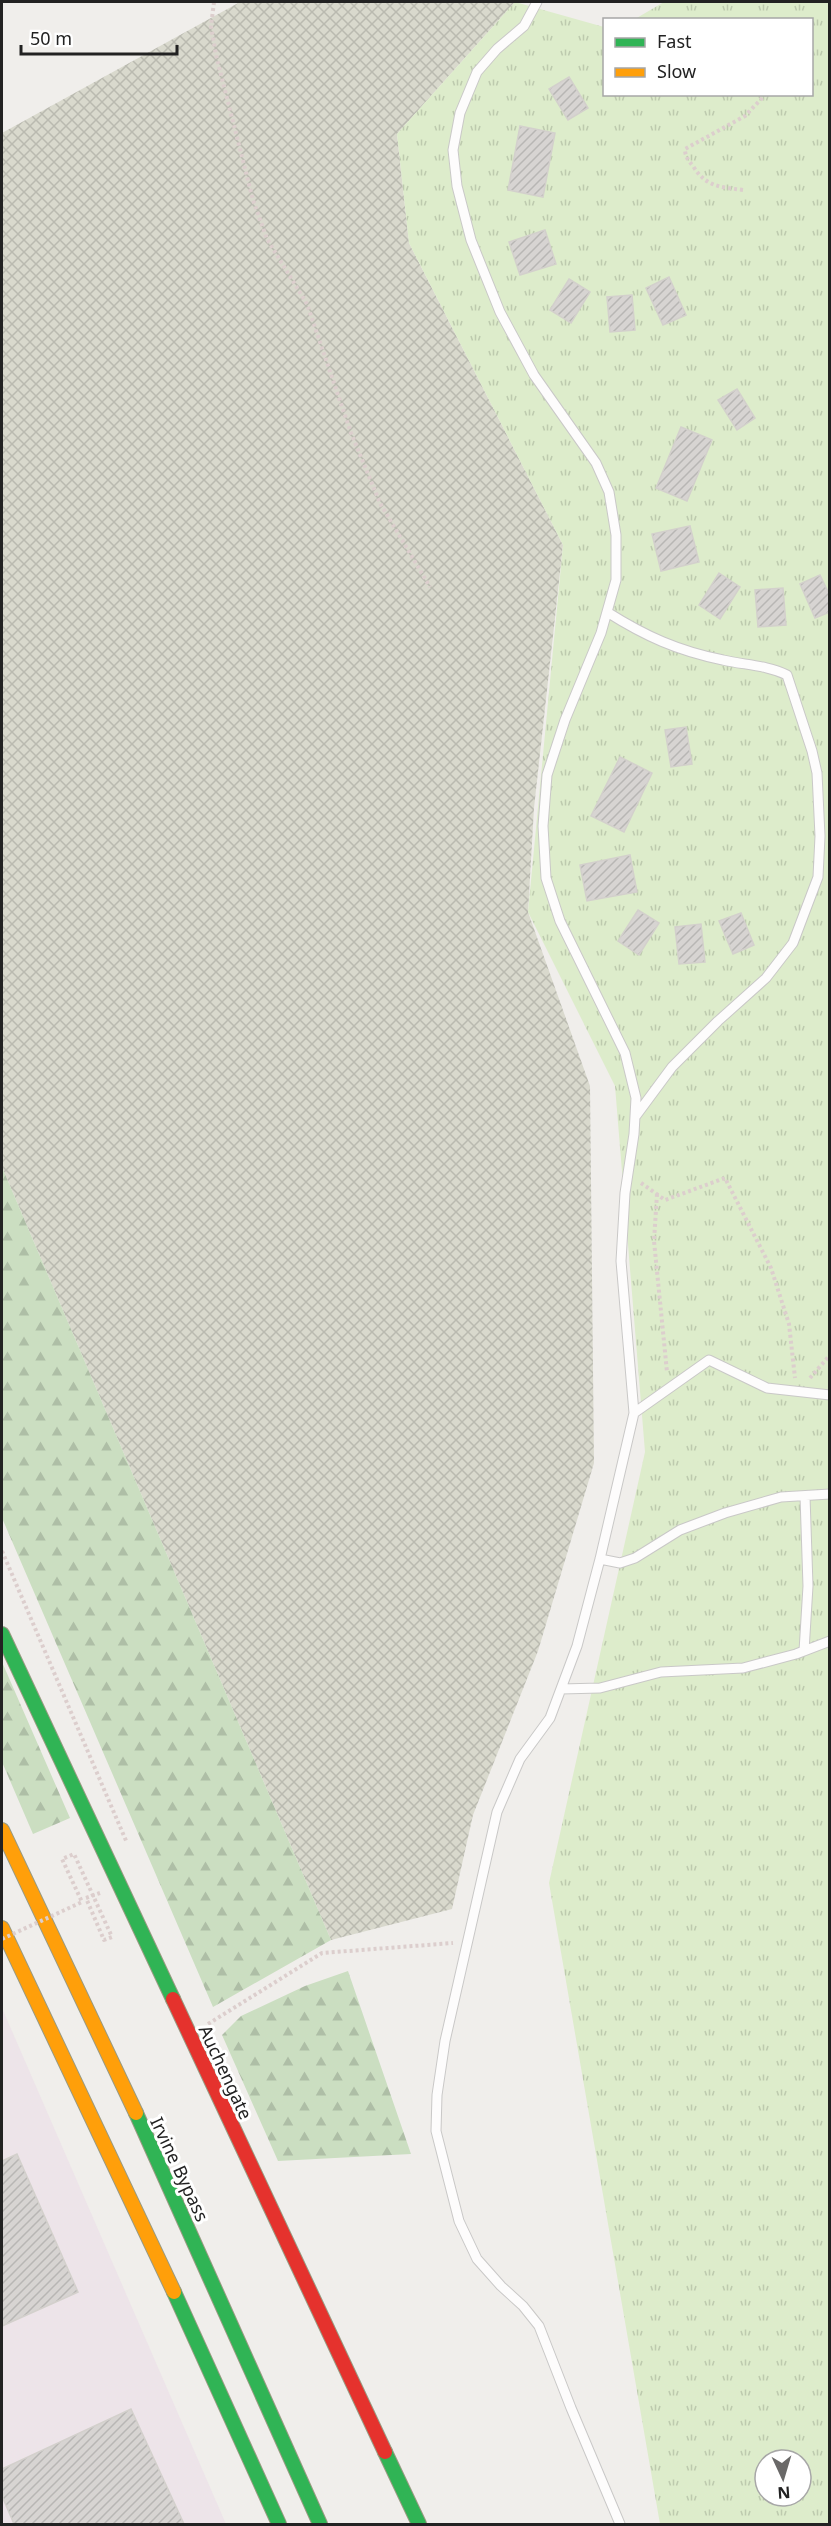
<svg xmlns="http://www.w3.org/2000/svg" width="831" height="2526" font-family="'Noto Sans',sans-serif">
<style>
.industrial{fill:#ede4e9}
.construction{fill:url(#construction-cross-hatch)}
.grass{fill:url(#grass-tufts);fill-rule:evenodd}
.forest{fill:url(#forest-firs)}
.building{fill:url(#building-hatch);stroke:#d3d0cc;stroke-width:1.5}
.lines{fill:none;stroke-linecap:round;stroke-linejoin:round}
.lane-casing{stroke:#c9c8c7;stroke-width:11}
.fast-casing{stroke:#999a82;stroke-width:16}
.slow-casing{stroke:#999a82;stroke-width:16}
.jam-casing{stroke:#999a82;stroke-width:16}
.path{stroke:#dccecd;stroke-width:4;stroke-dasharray:3 3;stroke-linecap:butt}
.lane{stroke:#fdfcfc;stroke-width:9}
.fast{stroke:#30b455;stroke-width:14}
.slow{stroke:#ff9f0a;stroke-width:14}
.jam{stroke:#e5322d;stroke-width:14}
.path-bridge{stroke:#dccecd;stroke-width:4;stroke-dasharray:3 3;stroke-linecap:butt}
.labels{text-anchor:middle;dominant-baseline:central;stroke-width:6;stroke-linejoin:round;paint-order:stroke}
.street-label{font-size:18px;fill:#222;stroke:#fff}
</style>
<defs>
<pattern id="construction-cross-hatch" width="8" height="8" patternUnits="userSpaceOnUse" patternTransform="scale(1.5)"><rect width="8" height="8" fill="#d9d9cd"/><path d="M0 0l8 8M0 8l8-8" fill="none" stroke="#babab0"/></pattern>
<pattern id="grass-tufts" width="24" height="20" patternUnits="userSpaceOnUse" patternTransform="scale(1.5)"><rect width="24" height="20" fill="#ddeccb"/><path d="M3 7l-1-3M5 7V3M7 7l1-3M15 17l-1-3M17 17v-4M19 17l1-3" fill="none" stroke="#bdcaae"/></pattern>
<pattern id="forest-firs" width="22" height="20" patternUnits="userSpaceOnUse" patternTransform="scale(1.5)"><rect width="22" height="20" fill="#cbdec1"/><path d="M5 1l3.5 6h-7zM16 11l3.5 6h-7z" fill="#aebea6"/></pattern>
<pattern id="building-hatch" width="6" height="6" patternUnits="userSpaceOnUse" patternTransform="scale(1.5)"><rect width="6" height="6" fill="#d7d4d2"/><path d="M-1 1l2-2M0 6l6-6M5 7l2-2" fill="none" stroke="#b8b6b4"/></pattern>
</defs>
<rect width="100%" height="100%" fill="#f0eeeb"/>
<path class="industrial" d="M2,2008L226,2524H2Z"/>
<path class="construction" d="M240,2H515L397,134L409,243L563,545L534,808L528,912L590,1086L594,1463L538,1651L473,1815L452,1909L331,1940L2,1167V133Z"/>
<path class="grass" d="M515,2L604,27V94H812V20L635,19L664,2H829V2524H660L549,1883L645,1452L615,1086L528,912L563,545L409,243L397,134ZM765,2460H801V2496H765Z"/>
<path class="forest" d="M2,1167L331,1940L213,2007L2,1518Z
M2,1662L70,1818L33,1834L2,1762Z
M348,1971L411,2154L278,2161L222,2035L241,2016L305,1986Z"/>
<path class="building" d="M569,77L588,108L568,120L549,89Z
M520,126L555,133L543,197L508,190Z
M545,230L556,264L520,275L509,242Z
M669,277L686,315L663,325L646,288Z
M569,279L590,292L571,323L550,310Z
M632,295L635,330L610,332L607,297Z
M737,389L755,418L737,430L718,400Z
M681,427L712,440L687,501L656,488Z
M690,526L699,562L661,571L652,534Z
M719,573L740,587L720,619L699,605Z
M820,575L830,596V612L815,618L800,584Z
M783,588L786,625L758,627L755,590Z
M686,727L692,764L671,767L665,730Z
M620,757L652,773L624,832L591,816Z
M630,855L637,892L587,901L580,865Z
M638,910L659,923L639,955L618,941Z
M741,913L754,945L733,954L719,921Z
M701,924L705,962L679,964L675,927Z
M17,2154L78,2292L2,2326V2161Z
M131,2409L184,2524H14L2,2496V2469Z"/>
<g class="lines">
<defs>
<path id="lane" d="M537,2L524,26L497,49L477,72L460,113L453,150L457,186L471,240L500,312L534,375L596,463L609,492L616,535V580L601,633L565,720L547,775L543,826L546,878L560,921L625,1053L636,1098L634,1134L625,1193L621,1261L634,1413
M607,612C645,636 678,651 723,660C744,665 767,665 787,675L812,751L817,773L820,836L818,877L793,943L766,978L718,1021L672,1067L635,1117
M600,1559L620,1563L635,1558L680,1530L725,1513L781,1497L830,1494
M804,1651L808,1586L805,1496
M561,1689L600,1688L661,1672L743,1668L796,1654L830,1641
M620,2524L571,2408L539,2326L523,2306L501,2286L477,2259L459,2221L436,2131L437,2095L445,2041L497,1812L520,1759L550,1718L577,1646L600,1559L634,1413L709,1360L767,1388L830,1395"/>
<path id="fast" d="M2,1634L173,1999
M136,2113L320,2524
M174,2292L279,2524
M385,2452L419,2524"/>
<path id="slow" d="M2,1830L136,2113
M2,1928L174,2292"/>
<path id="jam" d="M173,1999L385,2452"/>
</defs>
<use href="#lane" class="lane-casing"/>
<use href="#fast" class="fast-casing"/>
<use href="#slow" class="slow-casing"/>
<use href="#jam" class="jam-casing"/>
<path class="path" d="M214,2L211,26L216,55L253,200L267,239L307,304L351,433L380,503L430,587
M743,190C720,187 706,187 693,166C688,160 685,156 685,149L745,116L766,94
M641,1183L665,1200L725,1178L771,1268L789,1324L795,1378
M657,1194L654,1241L667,1372
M810,1378L830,1355
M2,1551L127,1843
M86,1898L100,1893
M208,2024L322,1953L453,1943"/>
<use href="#lane" class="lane"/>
<use href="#fast" class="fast"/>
<use href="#slow" class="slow"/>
<use href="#jam" class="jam"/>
<path class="path-bridge" d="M2,1939L82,1902L62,1859L74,1854L112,1937L104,1940L86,1898"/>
</g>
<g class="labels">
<g class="street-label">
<text transform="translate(226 2072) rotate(65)">Auchengate</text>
<text transform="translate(180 2169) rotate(65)">Irvine Bypass</text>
</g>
</g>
<rect width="831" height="2526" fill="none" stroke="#222222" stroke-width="6"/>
<rect x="603" y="18" width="210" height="78" fill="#ffffff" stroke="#a7a7a7" stroke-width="1.5"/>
<rect x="615" y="38" width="30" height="9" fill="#30b455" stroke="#a7a7a7" stroke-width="1.5"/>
<text x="657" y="48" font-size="18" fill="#222222">Fast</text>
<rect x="615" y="68" width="30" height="9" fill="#ff9f0a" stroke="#a7a7a7" stroke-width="1.5"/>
<text x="657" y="78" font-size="18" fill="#222222">Slow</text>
<g transform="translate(783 2478) rotate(176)"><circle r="28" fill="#ffffff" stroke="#a7a7a7" stroke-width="1.5"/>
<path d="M0-4.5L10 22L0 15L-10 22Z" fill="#6a6968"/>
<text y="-9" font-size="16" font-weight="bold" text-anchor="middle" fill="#222222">N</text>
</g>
<path d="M21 45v9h156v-9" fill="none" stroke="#222222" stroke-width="3"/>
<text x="30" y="45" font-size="18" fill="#222222" stroke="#ffffff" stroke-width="4.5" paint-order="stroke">50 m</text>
</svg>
